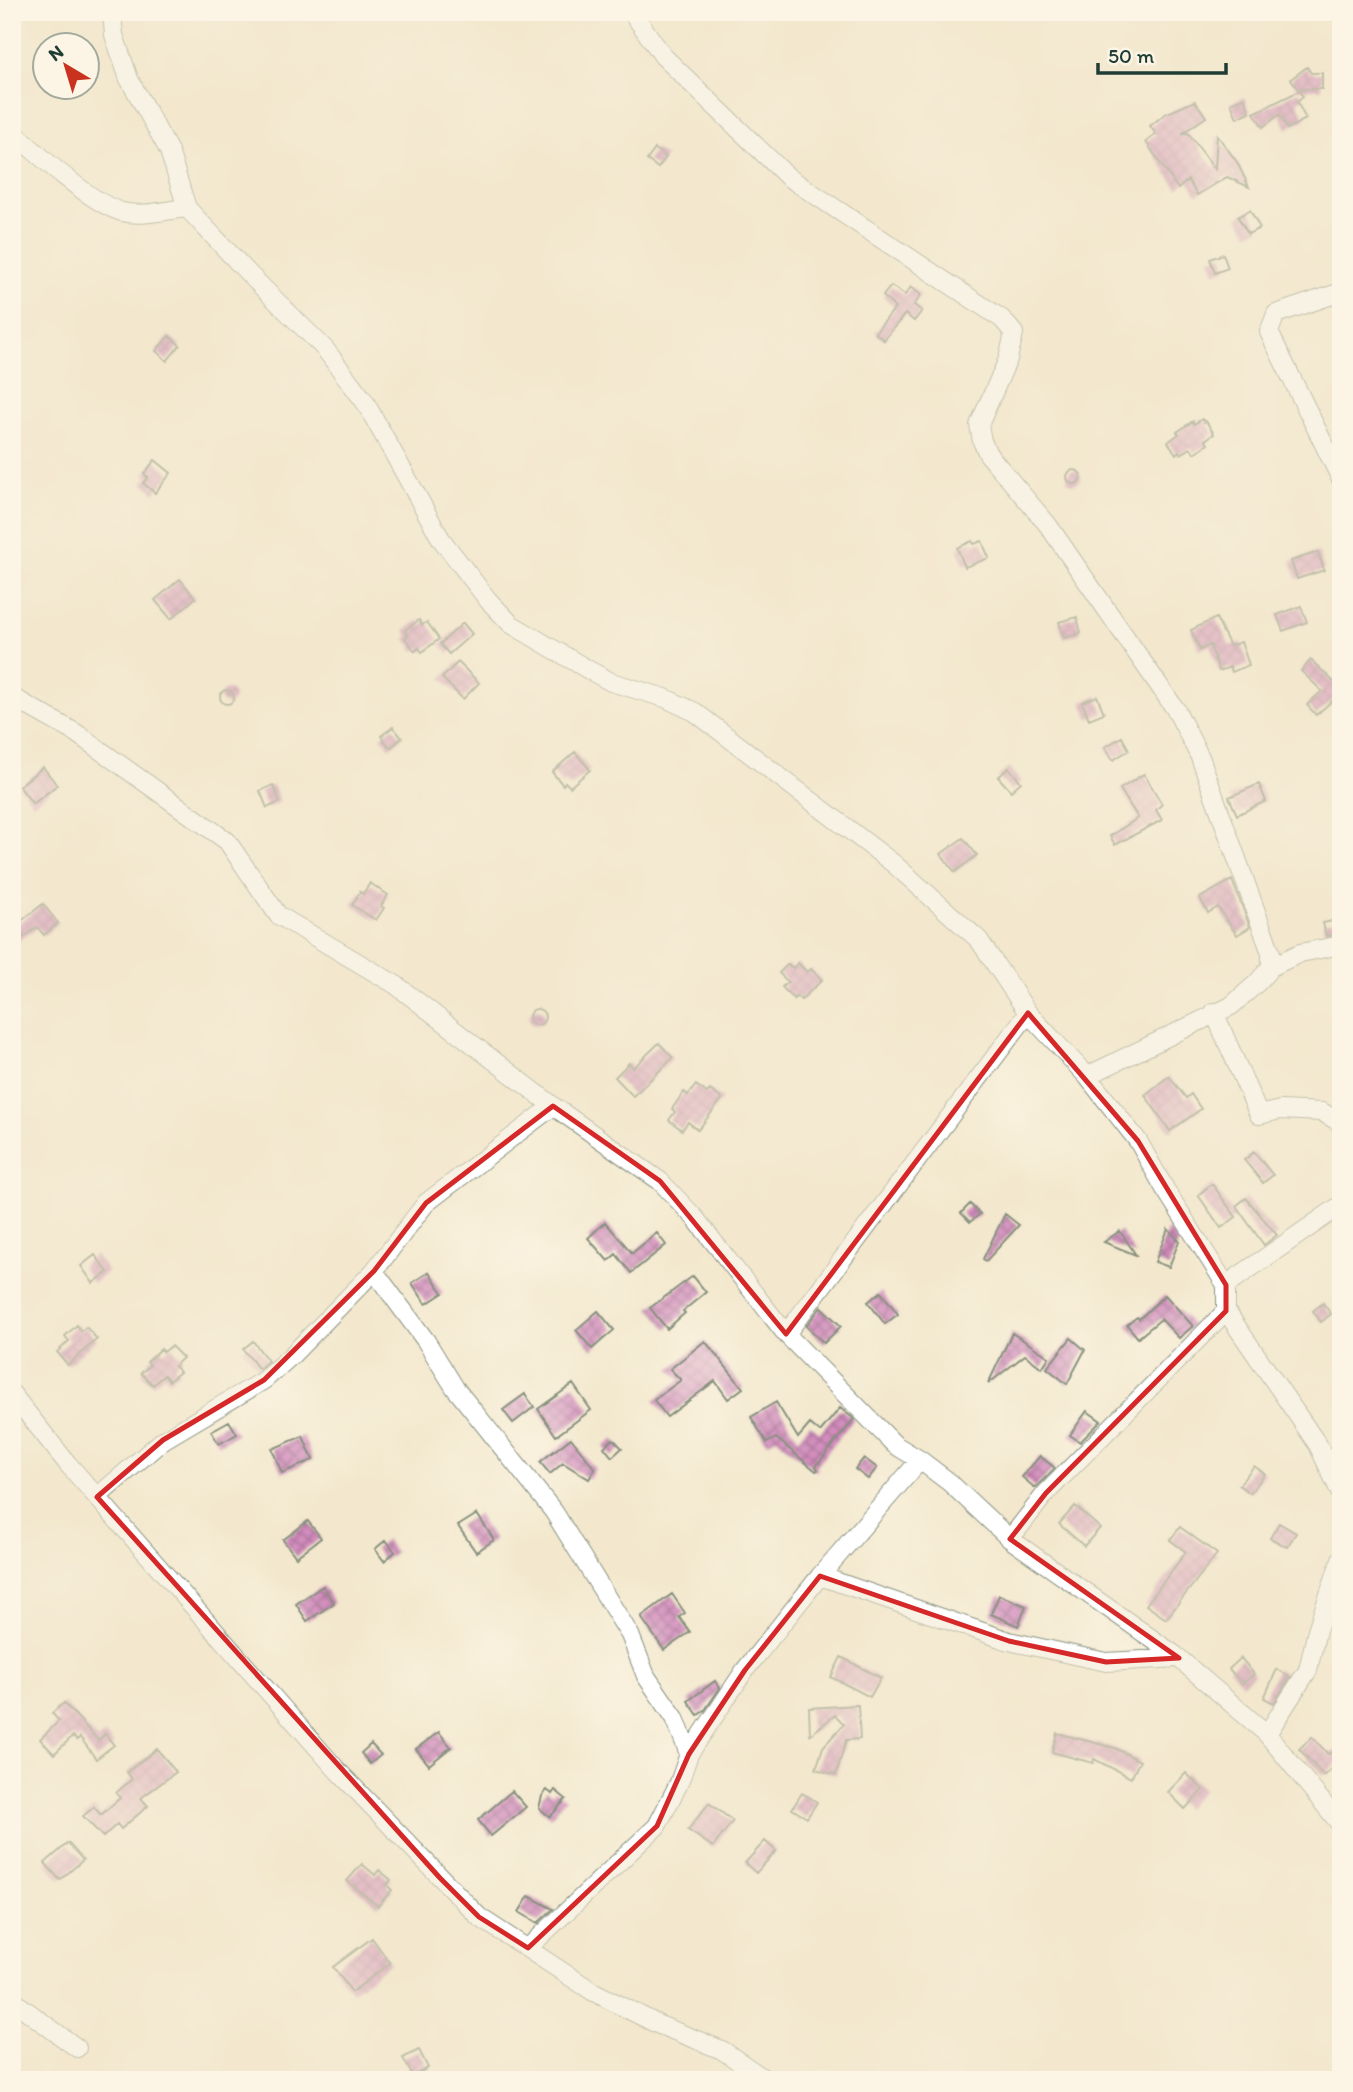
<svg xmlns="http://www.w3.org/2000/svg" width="1353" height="2092" font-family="Itim,sans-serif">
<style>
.building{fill:url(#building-cross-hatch)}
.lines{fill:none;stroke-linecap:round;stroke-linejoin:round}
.street-casing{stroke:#899280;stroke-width:20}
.street{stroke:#fff;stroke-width:18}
.marked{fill:none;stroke:#d62828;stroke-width:5;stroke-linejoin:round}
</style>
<defs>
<pattern id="building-cross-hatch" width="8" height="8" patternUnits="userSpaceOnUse" patternTransform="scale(1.75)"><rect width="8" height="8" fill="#d28cbd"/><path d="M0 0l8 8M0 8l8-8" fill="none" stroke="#aa749a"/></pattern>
</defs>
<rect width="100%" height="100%" fill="#fcf5e5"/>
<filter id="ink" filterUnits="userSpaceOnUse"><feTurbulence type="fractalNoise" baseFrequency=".0143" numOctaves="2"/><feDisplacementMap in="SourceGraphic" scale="14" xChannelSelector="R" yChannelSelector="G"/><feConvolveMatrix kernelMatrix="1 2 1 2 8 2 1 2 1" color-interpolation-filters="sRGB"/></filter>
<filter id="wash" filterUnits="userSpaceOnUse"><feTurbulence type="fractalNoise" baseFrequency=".00686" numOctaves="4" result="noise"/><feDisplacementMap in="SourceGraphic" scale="28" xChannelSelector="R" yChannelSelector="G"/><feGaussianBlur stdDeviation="1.57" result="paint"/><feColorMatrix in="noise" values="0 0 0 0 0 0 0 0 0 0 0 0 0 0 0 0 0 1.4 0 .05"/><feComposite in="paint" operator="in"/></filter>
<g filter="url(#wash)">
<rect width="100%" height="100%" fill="#f3e8cd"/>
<g id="blocks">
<path class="building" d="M1307,67L1311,73H1322V89H1298L1291,79Z
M1299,91L1303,97L1297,102L1306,119L1287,129L1280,114L1263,127L1254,113Z
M1244,97L1250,112L1237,118L1231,103Z
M1195,101L1206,117L1183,133H1188L1215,169L1217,135L1237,162L1249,187L1227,177L1197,195L1188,180L1178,189L1146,142L1156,134L1150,126L1165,114Z
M655,149L666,157L658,168L647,160Z
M1250,210L1260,228L1248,234L1238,217Z
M1223,254L1228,268L1215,273L1210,259Z
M891,286L905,295L911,287L921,295L914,305L922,311L914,321L905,314L884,340L875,333L895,308L883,296Z
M169,336L180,345L167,361L156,351Z
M1202,419L1204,422L1206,421L1214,434L1205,440L1208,444L1194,453L1191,448L1181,454L1179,451L1176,454L1168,442L1179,434L1177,432L1193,421L1194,424Z
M155,460L171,473L155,493L143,483L148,477L144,474Z
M1067 477a7 7 0 1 1 14 0a7 7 0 1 1-14 0Z
M972,541L974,544L982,541L989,558L965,567L957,548Z
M1318,552L1324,570L1297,579L1291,561Z
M180,579L195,598L171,619L155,600Z
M1301,606L1307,622L1283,631L1277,615Z
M1077,617L1081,633L1064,638L1059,622Z
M1216,618L1230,646L1241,642L1249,665L1232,672L1230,667L1219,671L1210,645L1200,650L1191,630Z
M419,620L422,625L427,622L439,639L422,652L419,648L415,651L405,638L408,636L405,630Z
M463,623L472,634L449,654L440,644Z
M1311,660L1341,689V693L1316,715L1307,705L1322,691L1301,671Z
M458,662L479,683L463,699L442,678Z
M220 697a7 7 0 1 1 14 0a7 7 0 1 1-14 0Z
M1097,696L1104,713L1089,719L1082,702Z
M393,727L402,738L390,748L381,736Z
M1122,737L1129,750L1113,760L1105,747Z
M575,752L590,770L570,787L565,782L563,785L552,772Z
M43,767L57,785L33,804L19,786Z
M1009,768L1021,782L1011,791L998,777Z
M1144,774L1162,804L1156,810L1162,820L1115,845L1110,836L1138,818L1120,789Z
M1259,784L1266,801L1237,815L1229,797Z
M273,785L280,802L267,808L260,791Z
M963,838L977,855L955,872L941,854Z
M1232,880L1250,927L1237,935L1218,907L1208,913L1200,898Z
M370,883L388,895L381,906L384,908L376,920L352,905L360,892L363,894Z
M43,904L58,923L44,935L37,927L12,946V928Z
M1341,919V934L1326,936L1323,923Z
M798,963L807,972L811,969L822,980L801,1000L797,996L794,999L782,987L788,982L779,973L788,964L793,968Z
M529 1017a8 8 0 1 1 16 0a8 8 0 1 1-16 0Z
M659,1043L673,1058L633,1096L615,1077L629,1063L633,1068Z
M1169,1076L1186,1098L1191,1094L1201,1109L1170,1131L1145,1095Z
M696,1085L707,1093L710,1090L722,1099L698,1130L688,1122L682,1130L669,1120L675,1112L672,1109L684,1092L688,1095Z
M1254,1152L1273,1175L1263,1183L1244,1160Z
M1212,1184L1236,1217L1221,1228L1198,1195Z
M1246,1198L1277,1235L1264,1245L1236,1206Z
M970,1204L980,1214L970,1222L961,1213Z
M1005,1214L1019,1225L986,1261L983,1259Z
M605,1222L632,1253L657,1233L666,1245L631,1273L616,1254L608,1261L588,1238Z
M1168,1229L1179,1241L1169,1267L1155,1262Z
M1120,1231L1136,1255L1104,1242Z
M95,1255L108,1272L93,1283L81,1266Z
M429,1272L443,1293L426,1304L412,1283Z
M693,1276L706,1292L683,1311L685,1313L667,1329L650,1308Z
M881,1292L898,1314L885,1324L868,1302Z
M1165,1295L1193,1326L1179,1338L1161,1319L1138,1338L1127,1325L1137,1317L1139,1319Z
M1323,1303L1331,1314L1321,1322L1313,1311Z
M821,1307L841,1326L824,1343L806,1326Z
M598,1311L614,1330L592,1349L576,1330Z
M77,1325L81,1331L86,1327L97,1339L68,1365L57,1352L69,1341L65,1336Z
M1012,1333L1049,1357L1042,1368L1025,1355L988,1384Z
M1071,1338L1085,1350L1067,1384L1047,1368Z
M253,1341L268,1361L259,1369L243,1349Z
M705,1341L743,1388L728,1399L715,1381L667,1417L654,1400L681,1380L670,1369Z
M171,1346L183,1358L174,1366L180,1372L169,1381L164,1375L153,1385L141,1373L150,1365L147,1362L161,1349L164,1352Z
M573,1384L591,1410L556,1436L538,1409Z
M525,1394L534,1407L513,1423L503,1410Z
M776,1402L798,1438L810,1424L820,1432L840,1408L854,1419L816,1466L818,1470L816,1471L776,1438L767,1443L751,1417Z
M1087,1411L1101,1421L1080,1442L1070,1435Z
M229,1421L237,1434L219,1444L211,1431Z
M303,1436L313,1460L282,1473L272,1449Z
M571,1438L595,1469L589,1479L563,1463L550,1474L540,1462Z
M613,1439L622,1448L612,1457L604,1447Z
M1040,1456L1055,1468L1035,1488L1022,1477Z
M864,1458L877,1468L868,1479L855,1469Z
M1254,1466L1265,1474L1250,1493L1239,1485Z
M1075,1506L1100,1528L1084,1546L1059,1524Z
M477,1514L494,1540L476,1552L458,1526Z
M308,1521L321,1538L296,1557L283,1540Z
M1279,1523L1296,1533L1287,1547L1270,1538Z
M1180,1527L1217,1554L1166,1619L1146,1605L1186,1552L1170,1540Z
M386,1540L395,1552L384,1561L375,1549Z
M323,1586L334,1603L307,1621L296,1604Z
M672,1594L685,1613L679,1617L690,1632L664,1650L641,1617Z
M999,1595L1026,1606L1018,1626L991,1614Z
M841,1657L881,1678L870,1697L831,1677Z
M1241,1658L1254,1674L1242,1684L1229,1669Z
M1277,1669L1290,1677L1274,1703L1264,1698Z
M715,1681L720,1688L705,1710L698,1715L688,1701Z
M64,1703L98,1740L105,1734L114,1745L96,1759L80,1737L77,1740L73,1736L54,1754L40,1739L59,1721L52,1713Z
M858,1705L860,1739L846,1740L836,1775L816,1769L823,1747L844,1724L835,1715L810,1735L809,1708Z
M439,1732L451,1747L429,1765L416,1749Z
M1057,1733L1115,1748L1140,1761L1131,1778L1094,1759L1093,1763L1052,1752Z
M1312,1737L1328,1754L1341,1748V1761L1324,1776L1299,1749Z
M371,1744L381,1755L370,1764L361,1753Z
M157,1749L176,1772L141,1798L148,1806L121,1829L117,1824L103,1837L83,1816L94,1807L101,1815L120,1798L116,1793L132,1779L127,1772Z
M1186,1773L1203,1790L1185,1809L1168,1792Z
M547,1790L552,1794L555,1790L566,1799L550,1817L539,1808L542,1796Z
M512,1791L526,1807L491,1836L478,1820Z
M802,1793L817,1802L807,1818L792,1809Z
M709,1803L733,1821L713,1847L688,1830Z
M765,1841L776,1851L756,1873L745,1863Z
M68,1843L83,1860L60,1880L45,1863Z
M362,1864L375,1875L379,1870L391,1880L387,1885L392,1890L378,1906L347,1881Z
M529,1896L553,1909L538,1923L519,1912Z
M372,1938L390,1963L352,1992L333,1967Z
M419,2050L428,2068L413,2076L403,2058Z"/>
</g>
</g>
<g filter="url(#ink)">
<use href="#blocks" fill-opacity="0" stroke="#899280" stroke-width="2"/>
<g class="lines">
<defs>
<path id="street" d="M112,12L114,35L129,79L169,151L187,208L248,273L325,349L365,402L441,539L488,600L511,624L587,669L611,682L665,698L695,712L894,864L979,940L1028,1013L1087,1076L1138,1141L1165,1189L1226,1285V1311L1318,1445L1341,1494
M632,12L663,56L788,177L1002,319L1014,333L1008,359L979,425L982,441L988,454L1048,525L1176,710L1200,757L1271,953V967L1257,983L1231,1006L1087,1076
M1337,12L1341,15
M12,131C36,153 92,204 122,212C142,217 167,210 187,208
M1341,292L1276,314L1269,332L1341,479
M12,697L76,733L227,841L278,915L396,985L553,1106L660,1181L695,1218L786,1334L895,1445L920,1460L949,1482L1010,1539L1175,1655L1267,1734L1341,1825
M1271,967L1300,953L1341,945
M1214,1012L1259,1115L1280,1110L1322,1112L1341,1123
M374,1271L426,1341L455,1388L554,1512L630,1635L646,1676L675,1718L689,1754
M1226,1285L1341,1205
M786,1334L1028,1013
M12,1394L67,1463L338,1771L479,1917L592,1991L657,2024L722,2050L766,2080
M97,1497L163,1440L264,1380L292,1355L374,1271L426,1203L553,1106
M1010,1539L1046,1493L1226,1311
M820,1576L1009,1641L1106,1662L1179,1658
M1267,1734L1308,1670L1317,1630L1341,1559
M528,1948L657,1826L679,1783L689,1754L745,1670L820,1576L920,1460
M12,2000L77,2048"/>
</defs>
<use href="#street" class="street-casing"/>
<use href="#street" class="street"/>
</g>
</g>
<path d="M0 0H1353V2092H0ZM1028,1013L1138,1141L1226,1285V1311L1046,1493L1010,1539L1179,1658L1106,1662L1009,1641L820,1576L745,1670L689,1754L657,1826L528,1948L479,1917L440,1878L97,1497L163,1440L264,1380L374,1271L426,1203L553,1106L660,1181L786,1334Z" fill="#f3e8cd" fill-opacity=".55" fill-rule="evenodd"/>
<path class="marked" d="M1028,1013L1138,1141L1226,1285V1311L1046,1493L1010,1539L1179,1658L1106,1662L1009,1641L820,1576L745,1670L689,1754L657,1826L528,1948L479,1917L440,1878L97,1497L163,1440L264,1380L374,1271L426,1203L553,1106L660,1181L786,1334Z"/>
<rect width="1353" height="2092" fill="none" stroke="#fcf5e5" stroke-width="42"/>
<g transform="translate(66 66) rotate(322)"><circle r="33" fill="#fcf5e5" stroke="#a4ab9e" stroke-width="2"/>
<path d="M0-5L12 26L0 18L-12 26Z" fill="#c8321e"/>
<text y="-10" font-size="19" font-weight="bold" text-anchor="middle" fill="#1f3d34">N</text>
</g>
<path d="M1098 63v10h128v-10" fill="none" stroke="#1f3d34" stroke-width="3.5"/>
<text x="1108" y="63" font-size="21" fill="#1f3d34" stroke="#fcf5e5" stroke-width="5" paint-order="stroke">50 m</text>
</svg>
